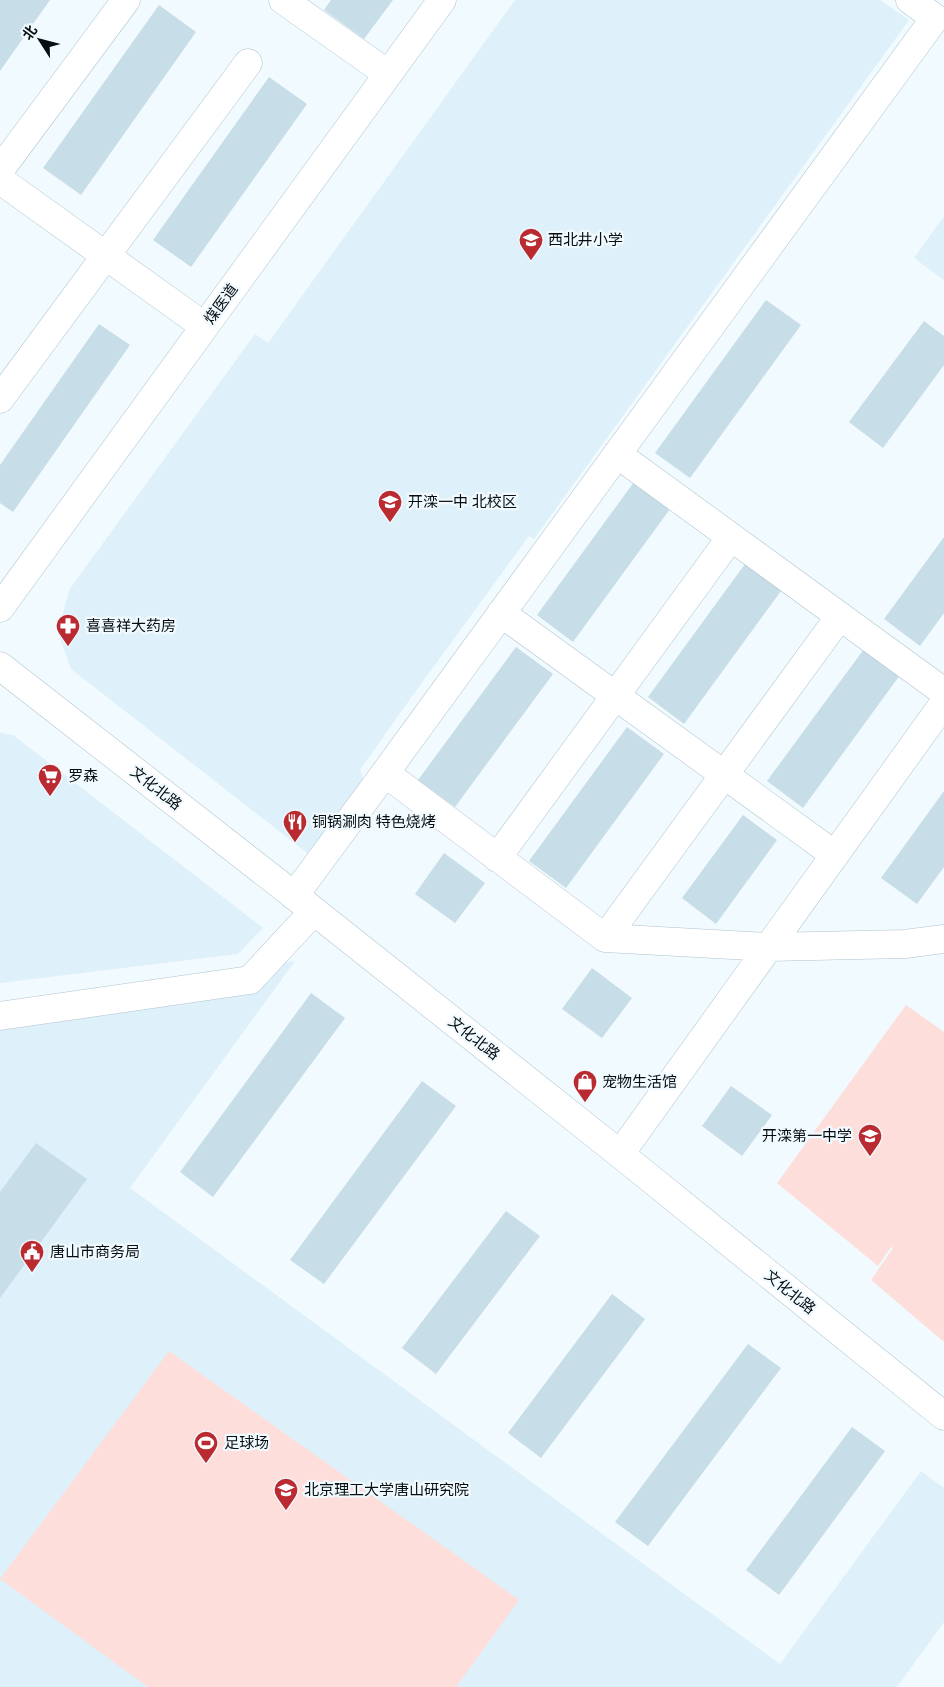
<svg xmlns="http://www.w3.org/2000/svg" width="944" height="1687" font-family="Figtree,'Noto Sans SC',sans-serif">
<style>
.built{fill:#def0f9}
.green{fill:#fddedb}
.building{fill:#c7dde8}
.lines{fill:none;stroke-linecap:round;stroke-linejoin:round}
.minor-casing{stroke:#afc4cf;stroke-width:29}
.minor{stroke:#fff;stroke-width:28}
.labels{text-anchor:middle;dominant-baseline:central;stroke-width:4.5;stroke-linejoin:round;paint-order:stroke}
.poi-label{font-size:15px;fill:#070e12;stroke:#f1fafe;text-anchor:start}
.street-label{font-size:15px;fill:#070e12;stroke:#f1fafe}
</style>
<rect width="100%" height="100%" fill="#f1fafe"/>
<path class="built" d="M515,0H880L909,20L534,539L529,536L410,699L360,770L365,783L311,856L71,669L58,633L69,590L255,334L268,343Z
M944,216V280L914,258Z
M0,733L13,735L263,928L238,954L0,983Z
M295,961L130,1188L780,1664L921,1471L944,1488V1622L897,1687H0V1014Z"/>
<path class="green" d="M906,1005L944,1032V1342L871,1280L893,1248L891,1247L878,1266L777,1183Z
M169,1351L519,1600L456,1687H148L0,1579Z"/>
<path class="building" d="M0,0H50L0,71Z
M331,0H393L364,39L324,10Z
M159,5L196,32L81,195L43,168Z
M269,77L307,104L191,267L153,240Z
M766,300L801,325L690,478L655,453Z
M924,321L944,336V365L883,448L849,422Z
M99,324L130,345L13,512L0,503V465Z
M634,482L670,509L573,642L537,615Z
M944,537V613L920,646L884,619Z
M745,564L781,591L684,724L648,697Z
M516,647L553,674L455,807L418,780Z
M864,649L900,675L803,808L767,781Z
M627,727L664,754L566,888L529,861Z
M944,791V867L917,904L881,878Z
M743,815L777,840L716,924L682,898Z
M444,853L485,883L455,923L415,894Z
M592,968L632,998L602,1038L562,1009Z
M311,993L345,1018L213,1197L180,1172Z
M422,1081L456,1106L324,1284L290,1260Z
M731,1086L772,1115L742,1156L702,1126Z
M36,1143L87,1179L0,1298V1192Z
M506,1211L540,1236L436,1374L402,1348Z
M612,1294L645,1319L541,1458L508,1433Z
M748,1344L781,1368L648,1546L615,1522Z
M852,1427L885,1451L779,1595L746,1570Z"/>
<g class="lines">
<defs>
<path id="minor" d="M283,0L388,74
M0,170L126,0
M0,180L204,326
M0,399L248,63
M617,454L944,692
M0,608L442,0
M501,613L835,855
M0,666L314,911L620,1154L944,1416
M385,773L605,938L769,947L905,944L944,939
M497,858L731,537
M294,896L385,773L935,18L910,0
M605,938L840,616
M0,1016L250,980L314,911
M620,1154L944,703"/>
</defs>
<use href="#minor" class="minor-casing"/>
<use href="#minor" class="minor"/>
</g>
<defs>
<symbol id="school-pin" viewBox="-11 -11 22 30"><path d="M0 17L-7.5 6A9.5 9.5 0 1 1 7.5 6Z" fill="#ba2a31" stroke="#f1fafe"/><path d="M0-5L7-2L0 1L-7-2ZM-4 1L0 2.5L4 1V4Q0 6-4 4Z" fill="#fff"/></symbol>
<symbol id="pharmacy-pin" viewBox="-11 -11 22 30"><path d="M0 17L-7.5 6A9.5 9.5 0 1 1 7.5 6Z" fill="#ba2a31" stroke="#f1fafe"/><path d="M-2-6h4v4h4v4h-4v4h-4v-4h-4v-4h4Z" fill="#fff"/></symbol>
<symbol id="supermarket-pin" viewBox="-11 -11 22 30"><path d="M0 17L-7.5 6A9.5 9.5 0 1 1 7.5 6Z" fill="#ba2a31" stroke="#f1fafe"/><path d="M-6-5.5h2.5l.6 2H6L4.5 2H-2.5L-4.4-4H-6ZM-1.5 3.2a1.3 1.3 0 1 0 .1 0ZM3 3.2a1.3 1.3 0 1 0 .1 0Z" fill="#fff"/></symbol>
<symbol id="restaurant-pin" viewBox="-11 -11 22 30"><path d="M0 17L-7.5 6A9.5 9.5 0 1 1 7.5 6Z" fill="#ba2a31" stroke="#f1fafe"/><path d="M-5-6h1v4h1v-4h1v4h1v-4h1v5L-1.5 .5V6h-2V.5L-5-1ZM5-6V6H3V1.5H1.5Q1.5-4 5-6Z" fill="#fff"/></symbol>
<symbol id="shop-pin" viewBox="-11 -11 22 30"><path d="M0 17L-7.5 6A9.5 9.5 0 1 1 7.5 6Z" fill="#ba2a31" stroke="#f1fafe"/><path d="M-5-2.5h2.3a2.7 3.5 0 0 1 5.4 0H5L5.5 6h-11ZM-1.5-2.5h3a1.5 2.3 0 0 0-3 0Z" fill="#fff"/></symbol>
<symbol id="civic-pin" viewBox="-11 -11 22 30"><path d="M0 17L-7.5 6A9.5 9.5 0 1 1 7.5 6Z" fill="#ba2a31" stroke="#f1fafe"/><path d="M-.6-6.5H3V-4.5H.6V-3L4-1V1h2V6H-6V1h2V-1L-.6-3ZM-1.2 2.5V6h2.4V2.5Z" fill="#fff"/></symbol>
<symbol id="stadium-pin" viewBox="-11 -11 22 30"><path d="M0 17L-7.5 6A9.5 9.5 0 1 1 7.5 6Z" fill="#ba2a31" stroke="#f1fafe"/><path d="M0-5a6.5 5 0 1 0 0 10a6.5 5 0 1 0 0-10ZM-3.5-1.8h7v3.6h-7Z" fill="#fff"/></symbol>
<symbol id="university-pin" viewBox="-11 -11 22 30"><path d="M0 17L-7.5 6A9.5 9.5 0 1 1 7.5 6Z" fill="#ba2a31" stroke="#f1fafe"/><path d="M0-5L7-2L0 1L-7-2ZM-4 1L0 2.5L4 1V4Q0 6-4 4Z" fill="#fff"/></symbol>
</defs>
<g fill-rule="evenodd">
<use href="#school-pin" x="517" y="226" width="28" height="38"/>
<use href="#school-pin" x="376" y="488" width="28" height="38"/>
<use href="#pharmacy-pin" x="54" y="612" width="28" height="38"/>
<use href="#supermarket-pin" x="36" y="762" width="28" height="38"/>
<use href="#restaurant-pin" x="281" y="808" width="28" height="38"/>
<use href="#shop-pin" x="571" y="1068" width="28" height="38"/>
<use href="#school-pin" x="856" y="1122" width="28" height="38"/>
<use href="#civic-pin" x="18" y="1238" width="28" height="38"/>
<use href="#stadium-pin" x="192" y="1429" width="28" height="38"/>
<use href="#university-pin" x="272" y="1476" width="28" height="38"/>
</g>
<g class="labels">
<g class="poi-label">
<text x="548" y="240">西北井小学</text>
<text x="408" y="502">开滦一中 北校区</text>
<text x="86" y="626">喜喜祥大药房</text>
<text x="68" y="776">罗森</text>
<text x="312" y="822">铜锅涮肉 特色烧烤</text>
<text x="602" y="1082">宠物生活馆</text>
<text x="852" y="1136" text-anchor="end">开滦第一中学</text>
<text x="50" y="1252">唐山市商务局</text>
<text x="224" y="1443">足球场</text>
<text x="304" y="1490">北京理工大学唐山研究院</text>
</g>
<g class="street-label">
<text transform="translate(221 304) rotate(-54)">煤医道</text>
<text transform="translate(156 788) rotate(38)">文化北路</text>
<text transform="translate(474 1038) rotate(38)">文化北路</text>
<text transform="translate(790 1292) rotate(39)">文化北路</text>
</g>
</g>
<g transform="translate(40 40) rotate(306)" stroke="#f1fafe" stroke-width="4" paint-order="stroke">
<path d="M0-4L9 19L0 12L-9 19Z" fill="#070e12"/>
<text y="-8" font-size="14" font-weight="bold" text-anchor="middle" fill="#070e12">北</text>
</g>
</svg>
